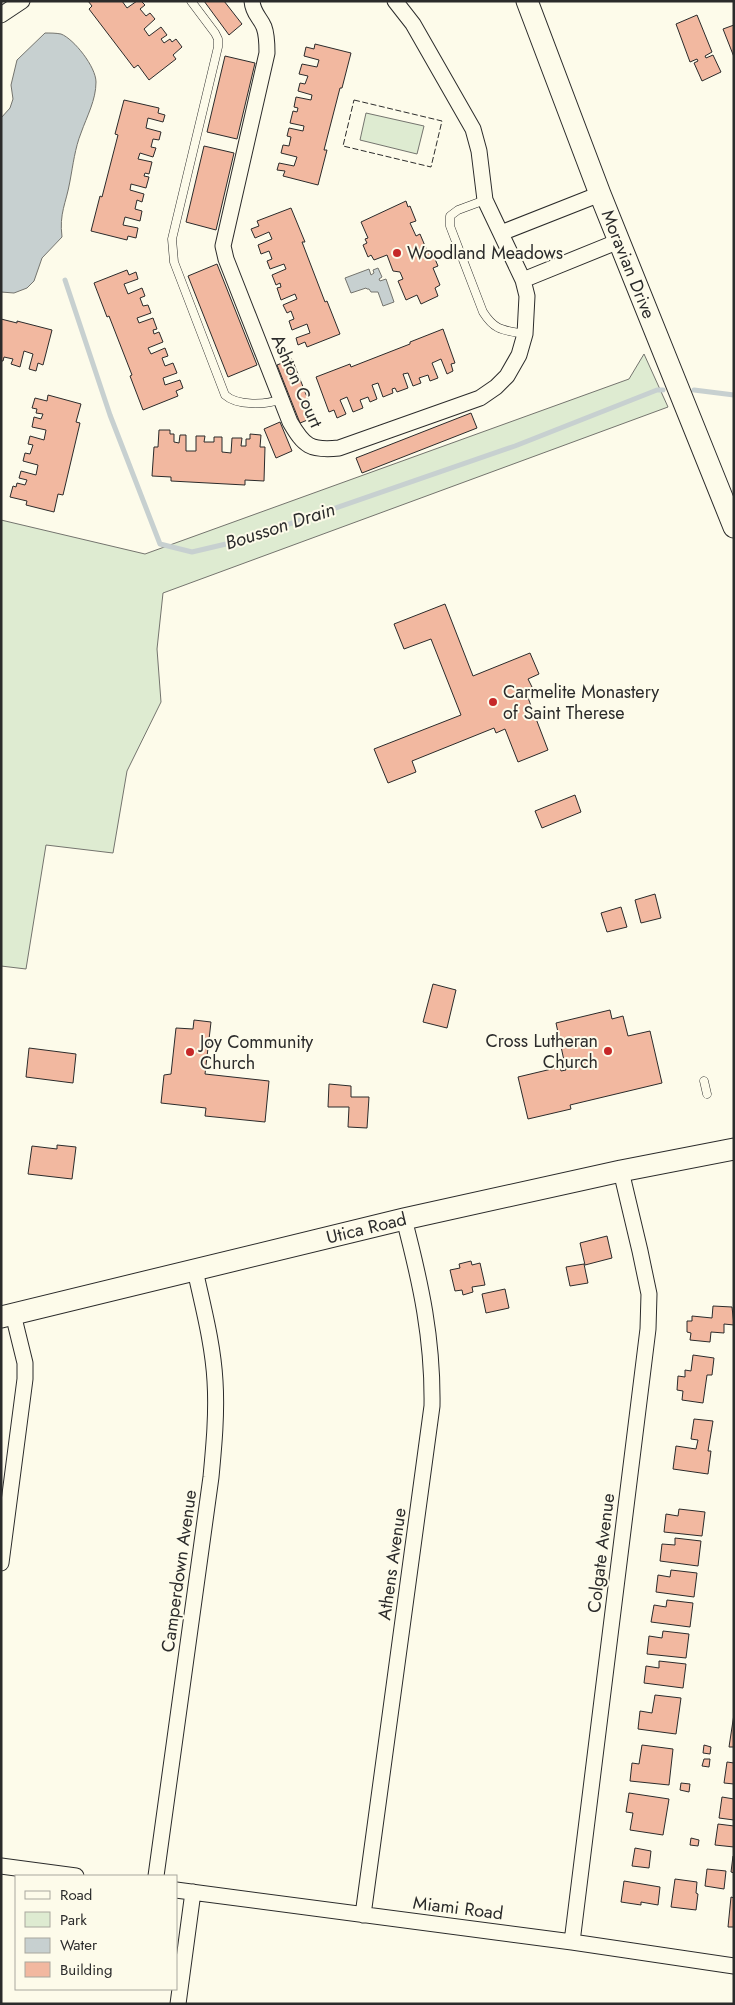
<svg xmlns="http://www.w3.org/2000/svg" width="735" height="2005" font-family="Jost,sans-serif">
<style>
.green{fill:#deebd1;stroke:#74746e}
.water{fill:#c7d0d0;stroke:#74746e}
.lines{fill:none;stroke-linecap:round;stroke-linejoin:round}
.stream{stroke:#c7d0d0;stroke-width:5}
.building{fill:#f2b8a0;stroke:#2b2b2b}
.lane-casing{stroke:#2b2b2b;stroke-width:9}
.street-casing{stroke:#2b2b2b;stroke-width:17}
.secondary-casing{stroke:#2b2b2b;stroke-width:23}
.lane{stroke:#fdfbea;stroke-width:8}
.street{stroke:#fdfbea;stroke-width:15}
.secondary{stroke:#fdfbea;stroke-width:21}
.fence{stroke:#2b2b2b;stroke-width:1;stroke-dasharray:6 2.5;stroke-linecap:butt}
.poi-dot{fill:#c62828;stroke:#fdfbea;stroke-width:2}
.labels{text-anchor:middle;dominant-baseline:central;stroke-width:4;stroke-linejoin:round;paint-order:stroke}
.poi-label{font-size:18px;fill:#2b2b2b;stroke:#fdfbea;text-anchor:start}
.street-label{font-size:18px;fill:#2b2b2b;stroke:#fdfbea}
.water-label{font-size:19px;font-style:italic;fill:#2b2b2b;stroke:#fdfbea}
</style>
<rect width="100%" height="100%" fill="#fdfbea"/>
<path class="green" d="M366,113L424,126L417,154L360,140Z
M644,354L668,407L163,593L157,649L161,702L127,771L113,853L46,845L26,969L1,966V520L145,554L629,379Z"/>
<path class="water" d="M45,33C50,33 56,33 61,34C74,39 96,67 96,82C96,100 87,116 81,133C75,148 73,165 70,181C66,204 59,213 62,237L42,258L34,281L27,288L14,293L1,292V118L10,108L13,99L11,85L17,60Z
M378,268L382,277L379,279L380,281L386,279L394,302L383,306L378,292H371L369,289H367L366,288L351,293L345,278L369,269L371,275L374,273L373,270Z"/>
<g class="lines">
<path class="stream" d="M65,280L110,415L160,544L192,552L243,540L515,446L657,390H663
M694,390L734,395"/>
</g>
<path class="building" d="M88,1H122L127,8L137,1H141L145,5L140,9L146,16L150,13L155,19L144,29L149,36L161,27L167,35L161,39L164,43L170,39L172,42L176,39L182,47L173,55L176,59L149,80L138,65L134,68L89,9L92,6Z
M204,1H224L242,24L229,35Z
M697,15L712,52L705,56L706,58L713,55L721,72L702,81L694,63L698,61L697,59L690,62L676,24Z
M734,25V57L723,29Z
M315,44L351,53L342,88H340L324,150H327L318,185L283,176L285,171L277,170L279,163L294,166L297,157L281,153L283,145L289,146L291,137L287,136L289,128L303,131L304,126L290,123L293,111L297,112L298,108L294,107L296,97L311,100L312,95L298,91L300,83L305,84L308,76L299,74L302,64L317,67L319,60L304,56L306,47L314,49Z
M225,56L255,63L237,139L207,132Z
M124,100L159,108L158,113L165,115L163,122L148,118L146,128L161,132L159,140L153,139L151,147L156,148L153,157L140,153L138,159L152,162L149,174L145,173L144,176L149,177L146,188L131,184L130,190L144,194L142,202L137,200L135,209L142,211L140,221L125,217L123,225L138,228L136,238L128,236L127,240L91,231L100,196L102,197L118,135L115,134Z
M204,146L234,153L216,230L186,222Z
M406,201L408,207L410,206L416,221L410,223L416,236L420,234L428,253L432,252L438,266L433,268L440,285L435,288L438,296L421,304L417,295L406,300L398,281L403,279L400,272L393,271L387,255L374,260L371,255L368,257L363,245L367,243L365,239L368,238L361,222Z
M291,208L305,242H302L325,302L327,301L340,334L307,347L305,342L298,345L296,338L310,333L307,324L292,330L289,321L294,319L291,311L287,313L283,305L297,299L295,294L281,300L277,288L281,287L280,283L276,285L272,275L286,269L284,264L270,269L267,261L272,259L269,251L261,254L258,245L272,239L269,232L255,238L251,229L259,226L257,221Z
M217,264L257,365L228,377L188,276Z
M127,270L129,275L136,272L138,279L124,284L128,294L142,288L145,296L140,298L143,306L148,305L151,313L137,318L139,323L153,318L157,329L153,330L154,334L159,332L163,342L148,348L151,354L165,348L168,356L162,358L165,366L173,363L177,373L163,378L165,385L180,380L183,388L176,391L178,396L143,410L130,376L132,375L109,316L107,317L94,283Z
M1,319L17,323V321L52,330L43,365L38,363L36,371L29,369L33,354L24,351L20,367L11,364L13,359L4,357L3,361H1Z
M443,329L455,363L451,364L453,371L447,374L441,359L432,363L438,378L430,381L428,375L419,378L421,383L413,386L408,373L403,374L408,388L397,392L395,388L392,389L393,393L383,397L378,383L372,385L377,399L370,402L368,397L360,400L363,408L353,412L347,397L340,400L346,414L337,418L334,410L329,412L316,377L350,364L351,367L410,344V342Z
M292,359L315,417L300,423L277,365Z
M48,395L81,404L76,422L80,423L63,495L58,494L54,512L26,505L27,501L10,497L13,486L16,487L17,483L25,485L27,480L19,478L21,471L36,475L38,465L23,461L25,453L30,454L33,445L28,444L30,436L44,440L46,430L32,427L34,417L41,419L43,414L36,413L37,409L32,408L35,398L47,401Z
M471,413L477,428L362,473L356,458Z
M280,422L292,451L276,458L264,429Z
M159,430H170V434H174V442L179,443L180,435H186V451H196V436H205L204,442H214V437H222V452L231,453L232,438H242L241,446H246V439H250V434L261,435L260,447H265L264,481L245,480V485L171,481V477L152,476L154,447H158Z
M445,604L473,676L530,653L539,674L528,679L532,687L525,690L548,750L518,762L505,729L496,733L494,728L412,761L416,772L388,783L374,749L461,715L431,639L404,649L394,624Z
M575,795L581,812L542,828L535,811Z
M655,894L661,918L641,923L635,900Z
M621,907L627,927L607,932L601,913Z
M433,984L456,990L447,1028L423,1022Z
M610,1010L612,1019L623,1016L628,1036L650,1031L662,1083L570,1105L571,1109L528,1119L518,1077L560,1067L561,1071L566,1070L556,1023Z
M194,1020L211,1022L205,1074L269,1081L265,1122L205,1116L206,1108L161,1103L164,1075L171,1074L176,1028L193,1029Z
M29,1048L76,1054L73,1083L26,1077Z
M329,1084L351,1086V1097H369L367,1128L348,1127L349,1107H328Z
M57,1145L76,1147L72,1179L28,1174L32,1146L57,1149Z
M607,1236L612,1258L585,1265L580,1243Z
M471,1261L472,1265L480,1263L485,1285L472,1287L473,1292L463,1295L462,1290L455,1291L450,1270L460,1268L459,1264Z
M584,1264L588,1283L570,1286L566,1267Z
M505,1289L509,1308L486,1313L482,1294Z
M713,1306L732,1307L734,1325L724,1324V1333L711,1332L710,1342L690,1340L691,1333L687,1332V1321H692V1316L712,1318Z
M693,1355L714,1358L712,1375H707L703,1403L682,1400L683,1391L677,1390L678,1376L685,1377V1370L691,1371Z
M694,1419L713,1421L708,1451H711L708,1474L673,1469L676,1446L696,1449L698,1440L691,1439Z
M679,1509L705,1512L702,1536L664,1532L666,1514L678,1516Z
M675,1538L701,1541L698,1566L660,1561L662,1544L675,1545Z
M671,1570L697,1573L694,1597L656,1592L658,1575L670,1577Z
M667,1600L693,1603L690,1627L651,1622L654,1605L666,1607Z
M663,1631L689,1634L686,1658L647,1654L649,1636L662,1638Z
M659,1661L686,1664L683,1688L644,1683L646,1666L659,1668Z
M655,1695L681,1698L676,1734L638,1729L640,1711L652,1713Z
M734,1714V1747H729Z
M642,1745L673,1749L669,1785L630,1781L632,1763L639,1764Z
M704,1745L711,1747L710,1754L703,1753Z
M704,1759H710L709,1767L702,1766Z
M727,1762L734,1763V1784L724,1783Z
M681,1783L690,1784L689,1792L680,1790Z
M629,1793L669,1799L663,1835L630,1830L633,1813L626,1812Z
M722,1797L734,1799V1820L719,1818Z
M718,1824L734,1826V1847L715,1845Z
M691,1838L699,1840L698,1846L690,1845Z
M635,1848L651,1851L649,1868L632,1866Z
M733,1856H734V1873L731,1872Z
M707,1869L726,1871L724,1889L705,1886Z
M675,1879L697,1882L696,1893L698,1894L696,1910L671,1907Z
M624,1881L660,1887L658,1905L641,1902V1905L621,1902Z
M731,1897L734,1898V1927H728Z"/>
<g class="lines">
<defs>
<path id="lane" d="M191,1L215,33L218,39V47L172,239L174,262L225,395C237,406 266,405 282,399
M485,200L458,210L450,216V226L483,312C495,331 503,330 525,334
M704,1081L707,1094"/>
<path id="street" d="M252,1C253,14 260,17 264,27C267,35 267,44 267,53L223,246L226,259L290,422C304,446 310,451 339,448L480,398L496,387L507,376L519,355L525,334L527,296L523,280L485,200L479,151L473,129L413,24L395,1
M1,15L22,1
M501,233L600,194
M523,280L619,241
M1,1563L25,1379V1363L13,1314
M1,1866L76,1876
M156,1876L211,1477C214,1445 217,1413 215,1381C213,1344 203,1307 195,1270
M176,1890L572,1942L734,1966
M363,1915L432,1406C433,1339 421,1284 404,1219
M572,1942L648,1329L649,1294L640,1251L621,1171
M178,2004L193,1892"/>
<g id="secondary">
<path id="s1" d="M527,1L600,194L734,527"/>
<path id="s2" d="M1,1317L404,1219L621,1171L734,1149"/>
</g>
</defs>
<use href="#lane" class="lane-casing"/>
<use href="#street" class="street-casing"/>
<use href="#secondary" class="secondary-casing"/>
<use href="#lane" class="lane"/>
<use href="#street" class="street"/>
<use href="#secondary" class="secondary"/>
<path class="fence" d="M354,100L442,121L431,167L343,146Z"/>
</g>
<g class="poi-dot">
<circle cx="397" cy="253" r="5"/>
<circle cx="493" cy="702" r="5"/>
<circle cx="608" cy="1051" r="5"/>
<circle cx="190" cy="1052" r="5"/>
</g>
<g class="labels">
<g class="poi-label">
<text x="407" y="253">Woodland Meadows</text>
<text x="503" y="692">Carmelite Monastery<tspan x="503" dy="21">of Saint Therese</tspan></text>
<text x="598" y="1041" text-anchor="end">Cross Lutheran<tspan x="598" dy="21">Church</tspan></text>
<text x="200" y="1042">Joy Community<tspan x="200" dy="21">Church</tspan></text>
</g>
<g class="street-label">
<text stroke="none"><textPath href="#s1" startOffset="282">Moravian Drive</textPath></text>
<text transform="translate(297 381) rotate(66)">Ashton Court</text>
<text stroke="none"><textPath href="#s2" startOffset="376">Utica Road</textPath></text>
<text transform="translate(601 1553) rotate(-83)">Colgate Avenue</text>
<text transform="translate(392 1564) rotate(-82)">Athens Avenue</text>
<text transform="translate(179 1571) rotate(-82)">Camperdown Avenue</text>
<text transform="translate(458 1908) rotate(7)">Miami Road</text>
</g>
<g class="water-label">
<text transform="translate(280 526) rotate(-18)">Bousson Drain</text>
</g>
</g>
<rect width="735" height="2005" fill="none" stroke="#2b2b2b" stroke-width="5"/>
<rect x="15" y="1875" width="162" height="115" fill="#fdfbea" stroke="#a9a89e"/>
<rect x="25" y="1891" width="25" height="8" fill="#fdfbea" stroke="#a9a89e"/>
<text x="60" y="1900" font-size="15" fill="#2b2b2b">Road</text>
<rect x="25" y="1912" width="25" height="15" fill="#deebd1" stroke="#a9a89e"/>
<text x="60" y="1925" font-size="15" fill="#2b2b2b">Park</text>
<rect x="25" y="1938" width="25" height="15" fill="#c7d0d0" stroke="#a9a89e"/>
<text x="60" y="1950" font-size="15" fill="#2b2b2b">Water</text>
<rect x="25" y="1962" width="25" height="15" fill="#f2b8a0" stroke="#a9a89e"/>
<text x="60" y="1975" font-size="15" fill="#2b2b2b">Building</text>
</svg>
